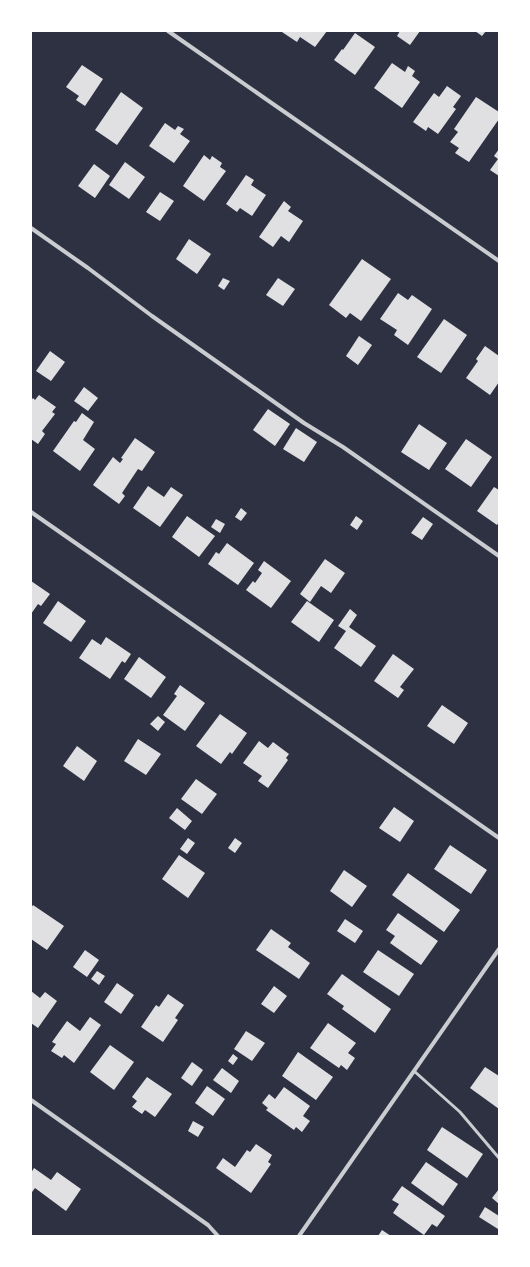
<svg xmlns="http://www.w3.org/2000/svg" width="530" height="1267" font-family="'Source Sans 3',sans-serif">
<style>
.building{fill:#e0e0e3}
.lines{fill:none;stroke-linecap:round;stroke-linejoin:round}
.service{stroke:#caccd0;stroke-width:3}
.minor{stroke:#caccd0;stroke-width:4}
</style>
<rect width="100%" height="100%" fill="#2d3142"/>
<path class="building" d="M283,31H327L315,47L300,37L297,42L282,32Z
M400,31H420L410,45L397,36Z
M475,31H486L482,36Z
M355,33L375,47L355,75L334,60L342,49L343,50Z
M392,63L405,72L408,66L415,71L412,76L420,82L402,108L374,88Z
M82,65L103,79L85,106L76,100L79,96L66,87Z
M447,86L461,96L453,107L456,109L438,134L428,127L426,131L413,122L434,93L439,97Z
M121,92L143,108L117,145L95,130Z
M476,97L499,112V119L469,162L455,153L459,148L450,142L458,132L454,129Z
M165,123L175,130L178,126L184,129L180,134L190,141L174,163L149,146Z
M499,149V176L490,170L498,159L494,156Z
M204,155L210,160L212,156L222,163L220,167L226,171L204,201L183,186Z
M125,162L145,177L129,199L109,185Z
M94,164L110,176L95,198L78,186Z
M246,175L254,180L251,185L266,195L252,216L240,208L237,212L226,204Z
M160,192L174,201L160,221L146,212Z
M284,201L291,207L288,211L303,221L289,242L281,236L273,247L259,237Z
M189,239L211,254L197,274L176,259Z
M362,259L391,279L361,321L350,313L346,318L329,305Z
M223,278L230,281L224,290L218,286Z
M278,278L295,289L283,306L266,295Z
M398,293L408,300L412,295L432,309L408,345L394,335L397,330L380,319Z
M444,319L467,335L441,373L417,357Z
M359,336L372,345L358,365L346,356Z
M485,346L499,356V382L490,395L466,378L478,361L476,359Z
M50,351L65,362L51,381L36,371Z
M84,387L98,398L88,411L74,401Z
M39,395L56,407L52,412L55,414L42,431L45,434L38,444L31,439V401L33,398L35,400Z
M268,409L290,424L275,446L253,430Z
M82,413L94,422L83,440L95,449L80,471L53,451L74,421L76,422Z
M419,424L447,443L429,470L401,452Z
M296,428L317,442L304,462L283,449Z
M135,438L155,452L142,471L138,469L122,493L125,496L119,504L93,485L113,457L120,463L123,459L121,458Z
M466,439L492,457L471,487L445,469Z
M148,486L164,497L171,487L183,495L160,527L133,508Z
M494,487L499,490V522L497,525L477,511Z
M241,508L247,513L241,521L235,517Z
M187,516L215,536L199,557L172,537Z
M356,516L363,521L357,530L350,525Z
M423,517L433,524L422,540L411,533Z
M216,519L225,524L220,533L211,527Z
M227,543L254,563L238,585L208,564L216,552L219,554Z
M325,559L345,573L331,593L321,586L310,602L300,594Z
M264,561L291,581L271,608L246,590L253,581L255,583L262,573L258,570Z
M31,581L50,594L41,606L38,604L31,614Z
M58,601L86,621L71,642L43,623Z
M307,601L334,620L319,642L291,622Z
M350,609L357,615L349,627L376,646L361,667L334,648L346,631L338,626Z
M106,637L131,654L125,663L122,661L110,679L79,658L92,639L101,645Z
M393,654L414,669L400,687L404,690L398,698L374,681Z
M139,657L166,677L151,698L124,679Z
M180,685L205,703L185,731L163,715L177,696L174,694Z
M442,705L468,723L454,744L427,726Z
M220,714L247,733L232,754L230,752L221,764L196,746Z
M158,716L165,722L158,731L150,724Z
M138,739L161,754L146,775L124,761Z
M259,741L268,748L273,742L289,754L286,758L288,760L268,788L258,781L262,776L243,763Z
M77,746L97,761L84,781L63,766Z
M196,779L217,794L202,814L181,799Z
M394,807L414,821L400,842L379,828Z
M177,808L192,821L185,830L169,818Z
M188,838L195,843L187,854L180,849Z
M235,838L242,843L235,853L228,848Z
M450,845L487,870L471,894L434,869Z
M179,855L205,873L188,898L162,879Z
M344,870L367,886L352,907L330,891Z
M408,873L460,910L444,932L392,895Z
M33,905L64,926L47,950L31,939V908Z
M398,913L438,941L421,965L390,943L395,936L386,930Z
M345,919L363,931L355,943L337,931Z
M271,929L291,943L288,947L310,963L299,979L256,950Z
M85,950L99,960L87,977L73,967Z
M378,950L414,974L399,996L363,972Z
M97,971L105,976L99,985L91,979Z
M342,974L391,1009L375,1033L342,1009L344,1006L327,994Z
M117,983L134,995L121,1014L104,1002Z
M274,986L287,996L274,1013L261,1004Z
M31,991L40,998L45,992L57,1001L38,1028L31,1023Z
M168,994L184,1005L175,1018L178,1020L163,1042L141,1027L156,1005L159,1007Z
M90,1017L101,1025L74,1063L64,1055L62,1058L51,1051L56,1044L52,1042L67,1021L80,1031Z
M328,1023L356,1043L348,1053L355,1058L347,1070L341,1065L339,1068L310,1048Z
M246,1031L265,1043L252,1061L234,1049Z
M110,1045L134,1062L114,1090L90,1072Z
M298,1052L333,1077L316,1100L282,1076Z
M233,1054L238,1058L233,1065L228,1061Z
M192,1062L203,1070L192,1086L181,1078Z
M485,1067L499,1076V1109L470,1088Z
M222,1068L239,1081L231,1093L213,1080Z
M147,1077L172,1094L155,1117L145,1110L142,1114L132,1107L137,1101L132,1097Z
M207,1086L225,1099L213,1116L195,1103Z
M284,1087L310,1106L303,1116L310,1121L302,1132L296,1127L294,1130L266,1110L268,1108L262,1103L269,1094L275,1099Z
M193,1121L204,1127L198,1137L188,1131Z
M442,1127L483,1154L467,1178L427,1150Z
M256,1144L272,1155L268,1162L271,1164L251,1193L216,1168L223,1158L235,1167L247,1150L250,1152Z
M426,1162L458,1184L443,1206L411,1183Z
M34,1168L51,1180L57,1172L81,1189L66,1211L35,1188L32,1192H31V1173Z
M402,1186L445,1216L437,1227L432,1224L424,1235L393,1213L399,1204L392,1200Z
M499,1189V1204L492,1198Z
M485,1207L499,1216V1227L498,1229L479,1217Z
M382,1230L391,1236H378Z"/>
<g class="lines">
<path class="service" d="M414,1071L460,1112L499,1158"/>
<path class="minor" d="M168,31L499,261
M31,228L88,268L152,316L304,423L343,447L499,556
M31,512L499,838
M31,1100L208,1225L218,1236
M299,1236L499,949"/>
</g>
<rect width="530" height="1267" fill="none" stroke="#ffffff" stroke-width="64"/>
</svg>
